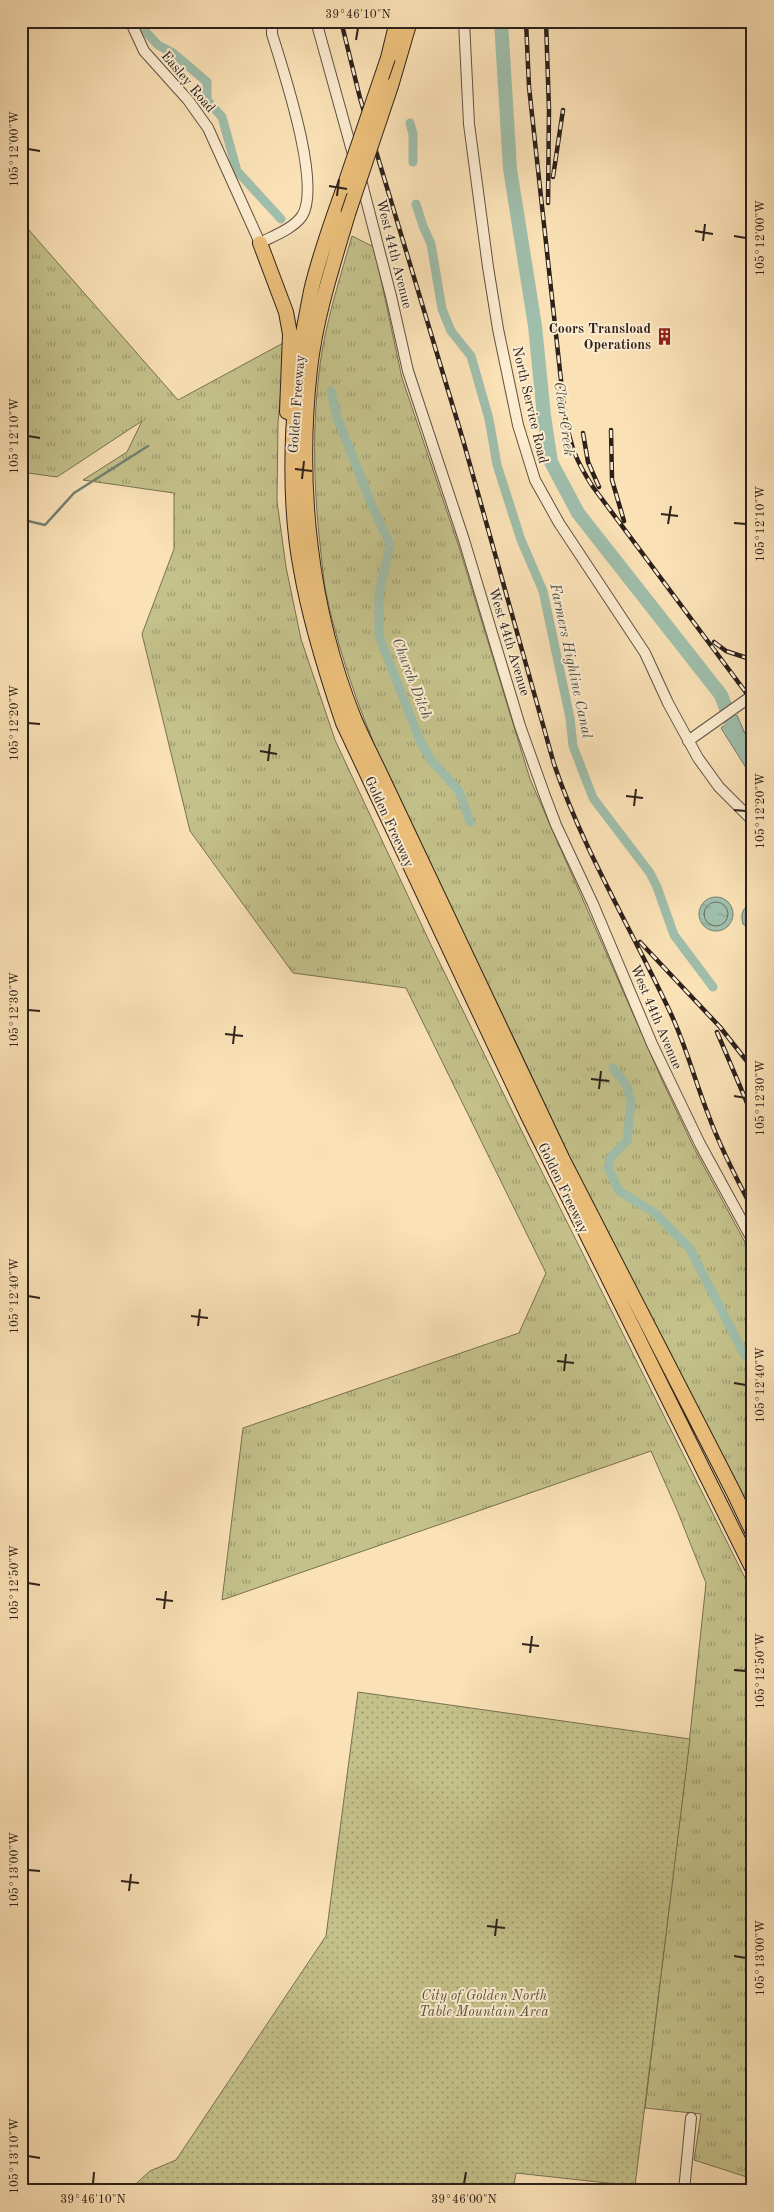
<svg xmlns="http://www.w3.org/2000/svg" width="774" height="2212" font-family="'Old Standard TT',serif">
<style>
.grass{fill:url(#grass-tufts);stroke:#787152}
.park{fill:url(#park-dots);stroke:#787152}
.water{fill:url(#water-ripples);stroke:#717f71}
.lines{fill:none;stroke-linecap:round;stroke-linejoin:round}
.shore{stroke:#667063;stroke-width:1}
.stream{stroke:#717f71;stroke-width:2.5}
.canal{stroke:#9fbeab;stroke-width:9}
.river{stroke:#9fbeab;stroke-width:14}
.minor-casing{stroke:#605142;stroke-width:12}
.highway-casing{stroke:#2c211b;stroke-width:16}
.minor{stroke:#fcecd0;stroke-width:10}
.highway{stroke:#edc07b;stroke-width:14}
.rail-casing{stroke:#2c211b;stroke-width:4.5}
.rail{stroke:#fcecd0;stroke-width:2.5;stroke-dasharray:8;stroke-linecap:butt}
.highway-bridge-casing{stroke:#2c211b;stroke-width:16;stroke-linecap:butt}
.highway-bridge{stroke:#edc07b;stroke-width:14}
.ticks{fill:none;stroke:#2c211b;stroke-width:2}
.labels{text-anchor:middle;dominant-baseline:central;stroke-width:4;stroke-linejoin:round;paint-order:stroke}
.street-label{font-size:14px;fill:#2c211b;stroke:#fcecd0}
.poi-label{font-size:14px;font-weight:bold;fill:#2c211b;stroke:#fcecd0;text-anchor:end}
.park-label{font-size:14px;font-style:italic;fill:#5a513c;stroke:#fcecd0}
.water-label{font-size:15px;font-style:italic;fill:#4e5046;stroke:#fcecd0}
.neatline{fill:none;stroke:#2c211b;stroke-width:2}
.ticks-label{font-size:12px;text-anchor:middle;fill:#2c211b}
</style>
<defs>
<pattern id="grass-tufts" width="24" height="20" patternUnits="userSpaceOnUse" patternTransform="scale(1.25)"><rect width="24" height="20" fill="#c4c18a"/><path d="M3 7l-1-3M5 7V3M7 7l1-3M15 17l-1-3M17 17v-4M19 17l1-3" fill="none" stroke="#9f9c70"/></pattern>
<pattern id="park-dots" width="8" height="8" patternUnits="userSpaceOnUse" patternTransform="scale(1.25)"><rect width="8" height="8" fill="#c4c18a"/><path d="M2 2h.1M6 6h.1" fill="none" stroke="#9f9c70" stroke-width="1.8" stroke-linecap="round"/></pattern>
<pattern id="water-ripples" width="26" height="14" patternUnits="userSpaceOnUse" patternTransform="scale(1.25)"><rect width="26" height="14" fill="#9fbeab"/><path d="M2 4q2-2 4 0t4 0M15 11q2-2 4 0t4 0" fill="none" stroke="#89a393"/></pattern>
</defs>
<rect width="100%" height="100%" fill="#fae1b6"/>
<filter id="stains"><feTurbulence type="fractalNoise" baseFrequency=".004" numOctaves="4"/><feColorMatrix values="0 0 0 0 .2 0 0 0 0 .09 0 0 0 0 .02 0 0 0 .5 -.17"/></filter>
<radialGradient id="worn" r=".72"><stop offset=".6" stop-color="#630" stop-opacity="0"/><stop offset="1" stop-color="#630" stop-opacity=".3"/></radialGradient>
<path class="grass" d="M21,221L178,400L285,342L278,423L277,501L286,567L301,639L335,740L430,943L530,1148L753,1594V2179L694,2160L701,2114L645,2108L689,1744L706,1583L677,1510L651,1451L222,1600L243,1428L519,1333L546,1273L406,988L293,973L190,831L142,634L174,549V493L83,480L127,452L142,421L57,477L21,472Z
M352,236L374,247L402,378L459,547L530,779L662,1080L694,1148L753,1257V1521C703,1424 652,1328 604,1230C566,1153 532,1074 494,997C432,868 356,734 326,593C323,577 322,561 320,545C313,480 312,415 322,351C329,312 341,274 352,236Z"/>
<path class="park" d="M358,1692L690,1739L635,2186L516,2173L513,2191H128L150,2171L176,2160L326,1936Z"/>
<path class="water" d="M737,715L753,752V779L721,728Z
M699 914a17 17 0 1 1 34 0a17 17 0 1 1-34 0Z
M753,903V931L743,924C740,914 743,906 753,903Z"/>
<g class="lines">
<path class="shore" d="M733,725L736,726L744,745L742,748L739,747L729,730Z
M704 914a12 12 0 1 1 24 0a12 12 0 1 1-24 0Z"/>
<path class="stream" d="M21,522L24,520L45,525L74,493L148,446"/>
<path class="canal" d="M146,21L145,31L158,45L173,53L207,82V100L222,117L237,171L281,219
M410,123L413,134V162
M416,204L423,226L431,244L442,309L451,331L471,356L489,419L497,465L521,540L543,591L570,718L573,746L593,798L650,873L657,887L674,935L713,987
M331,391L337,417L370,501L390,545L379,595V636L420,741L431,760L459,791L470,822
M613,1068L627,1086L631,1102L627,1141L611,1157L608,1167L619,1191L655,1213L690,1249L744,1354L753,1361"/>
<path class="river" d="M501,21L510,169L535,326L544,416L551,462L578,513L721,695L737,738L753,761"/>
<defs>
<path id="minor" d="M132,21L133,27L144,51L188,100L208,128L260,243C273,236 293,229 302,216C322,185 283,70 272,34V21
M316,21L354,158
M464,21L469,124L488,267L498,329L518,425L535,480L559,523L645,653L668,703L698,758L719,787L753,821
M360,176L391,296L408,371L464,540L520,726L545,796L556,825L593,904L652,1044L700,1144L753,1241
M688,741L753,695
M684,2191L691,2118"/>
<path id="highway" d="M388,58L397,21
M391,86L410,21
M344,187C332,221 319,256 311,291C293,375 285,486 301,570C310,622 326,673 343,723L528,1116L753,1570
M348,214C333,265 316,316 310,369C297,486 310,608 354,718C361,735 370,752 378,769L563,1160L733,1491L753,1533
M260,243L286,312L290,334L287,412"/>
</defs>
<use href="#minor" class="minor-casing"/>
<use href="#highway" class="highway-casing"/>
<use href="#minor" class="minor"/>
<use href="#highway" class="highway"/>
<defs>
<path id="rail" d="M341,21L360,98L463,440L554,764C584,852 632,930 671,1014C686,1046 695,1081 708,1114C720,1147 736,1178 753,1210
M526,21L529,87L565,417C571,447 576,461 593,487L753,702
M546,21L549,110L548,203
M553,177L563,110
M611,430L612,480L624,521
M583,433L588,462L599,487
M714,642L726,651L753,660
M640,942L720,1027L753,1069
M717,1032L753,1117"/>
</defs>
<use href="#rail" class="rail-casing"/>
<use href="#rail" class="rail"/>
<defs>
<path id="highway-bridge" d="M344,187L388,58
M348,214L391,86"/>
</defs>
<use href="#highway-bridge" class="highway-bridge-casing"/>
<use href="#highway-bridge" class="highway-bridge"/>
</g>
<path class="ticks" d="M356,40L358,28M28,149L40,151M329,186L347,189M337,196L339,179M695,231L713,234M734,236L746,238M703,241L705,224M28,436L40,438M295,469L312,471M302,479L304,461M661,514L678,516M734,523L746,524M668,524L671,506M28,723L40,724M260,751L277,754M268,761L270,744M626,796L643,798M634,806L636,789M734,810L746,811M28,1010L40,1011M225,1034L243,1036M233,1044L235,1026M591,1079L609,1081M599,1089L601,1071M734,1096L746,1098M28,1296L40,1298M191,1316L208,1318M198,1326L200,1309M557,1361L574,1363M564,1371L566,1354M734,1383L746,1385M28,1583L40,1585M156,1599L173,1601M164,1609L166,1591M522,1644L539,1646M530,1653L532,1636M734,1670L746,1671M28,1870L40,1871M121,1881L139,1883M129,1891L131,1874M487,1926L505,1928M495,1936L497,1919M734,1956L746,1958M28,2156L40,2158M93,2184L94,2172M464,2184L466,2172"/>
<defs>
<symbol id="building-bare" viewBox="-9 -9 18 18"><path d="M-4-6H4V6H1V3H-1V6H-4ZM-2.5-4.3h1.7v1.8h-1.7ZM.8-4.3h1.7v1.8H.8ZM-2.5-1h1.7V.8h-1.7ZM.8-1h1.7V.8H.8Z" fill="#8f2418" stroke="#fcecd0" stroke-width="2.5" paint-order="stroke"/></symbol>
</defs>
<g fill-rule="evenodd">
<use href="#building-bare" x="652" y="324" width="25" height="25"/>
</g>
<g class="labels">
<g class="street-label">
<text transform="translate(188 82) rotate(50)">Easley Road</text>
<text transform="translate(394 254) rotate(76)">West 44th Avenue</text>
<text transform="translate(297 404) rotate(-86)">Golden Freeway</text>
<text transform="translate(530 405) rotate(77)">North Service Road</text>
<text transform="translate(509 642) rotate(73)">West 44th Avenue</text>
<text transform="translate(389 822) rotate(65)">Golden Freeway</text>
<text transform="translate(656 1017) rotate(67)">West 44th Avenue</text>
<text transform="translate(563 1188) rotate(64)">Golden Freeway</text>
</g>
<g class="poi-label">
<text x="651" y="329">Coors Transload<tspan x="651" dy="16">Operations</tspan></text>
</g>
<g class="park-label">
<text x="484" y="1996">City of Golden North<tspan x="484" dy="16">Table Mountain Area</tspan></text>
</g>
<g class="water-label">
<text transform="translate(563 419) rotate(82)">Clear Creek</text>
<text transform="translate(570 661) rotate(78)">Farmers Highline Canal</text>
<text transform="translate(411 679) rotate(69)">Church Ditch</text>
</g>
</g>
<rect width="774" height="2212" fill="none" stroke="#fae1b6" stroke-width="55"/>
<rect x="28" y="28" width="718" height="2156" class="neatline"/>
<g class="ticks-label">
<text x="358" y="18">39°46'10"N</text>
<text transform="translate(14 149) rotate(-90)" y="4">105°12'00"W</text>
<text transform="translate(760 238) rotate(-90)" y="4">105°12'00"W</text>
<text transform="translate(14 436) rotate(-90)" y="4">105°12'10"W</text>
<text transform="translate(760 524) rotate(-90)" y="4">105°12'10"W</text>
<text transform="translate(14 723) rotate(-90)" y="4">105°12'20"W</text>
<text transform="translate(760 811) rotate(-90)" y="4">105°12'20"W</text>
<text transform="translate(14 1010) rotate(-90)" y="4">105°12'30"W</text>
<text transform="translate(760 1098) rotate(-90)" y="4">105°12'30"W</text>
<text transform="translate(14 1296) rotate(-90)" y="4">105°12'40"W</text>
<text transform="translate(760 1385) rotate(-90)" y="4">105°12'40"W</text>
<text transform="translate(14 1583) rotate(-90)" y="4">105°12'50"W</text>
<text transform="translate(760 1671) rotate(-90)" y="4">105°12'50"W</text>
<text transform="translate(14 1870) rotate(-90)" y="4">105°13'00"W</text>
<text transform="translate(760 1958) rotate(-90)" y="4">105°13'00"W</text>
<text transform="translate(14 2156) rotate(-90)" y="4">105°13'10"W</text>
<text x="93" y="2203">39°46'10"N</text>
<text x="464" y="2203">39°46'00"N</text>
</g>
<rect width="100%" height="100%" filter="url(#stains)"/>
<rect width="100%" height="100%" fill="url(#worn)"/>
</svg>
